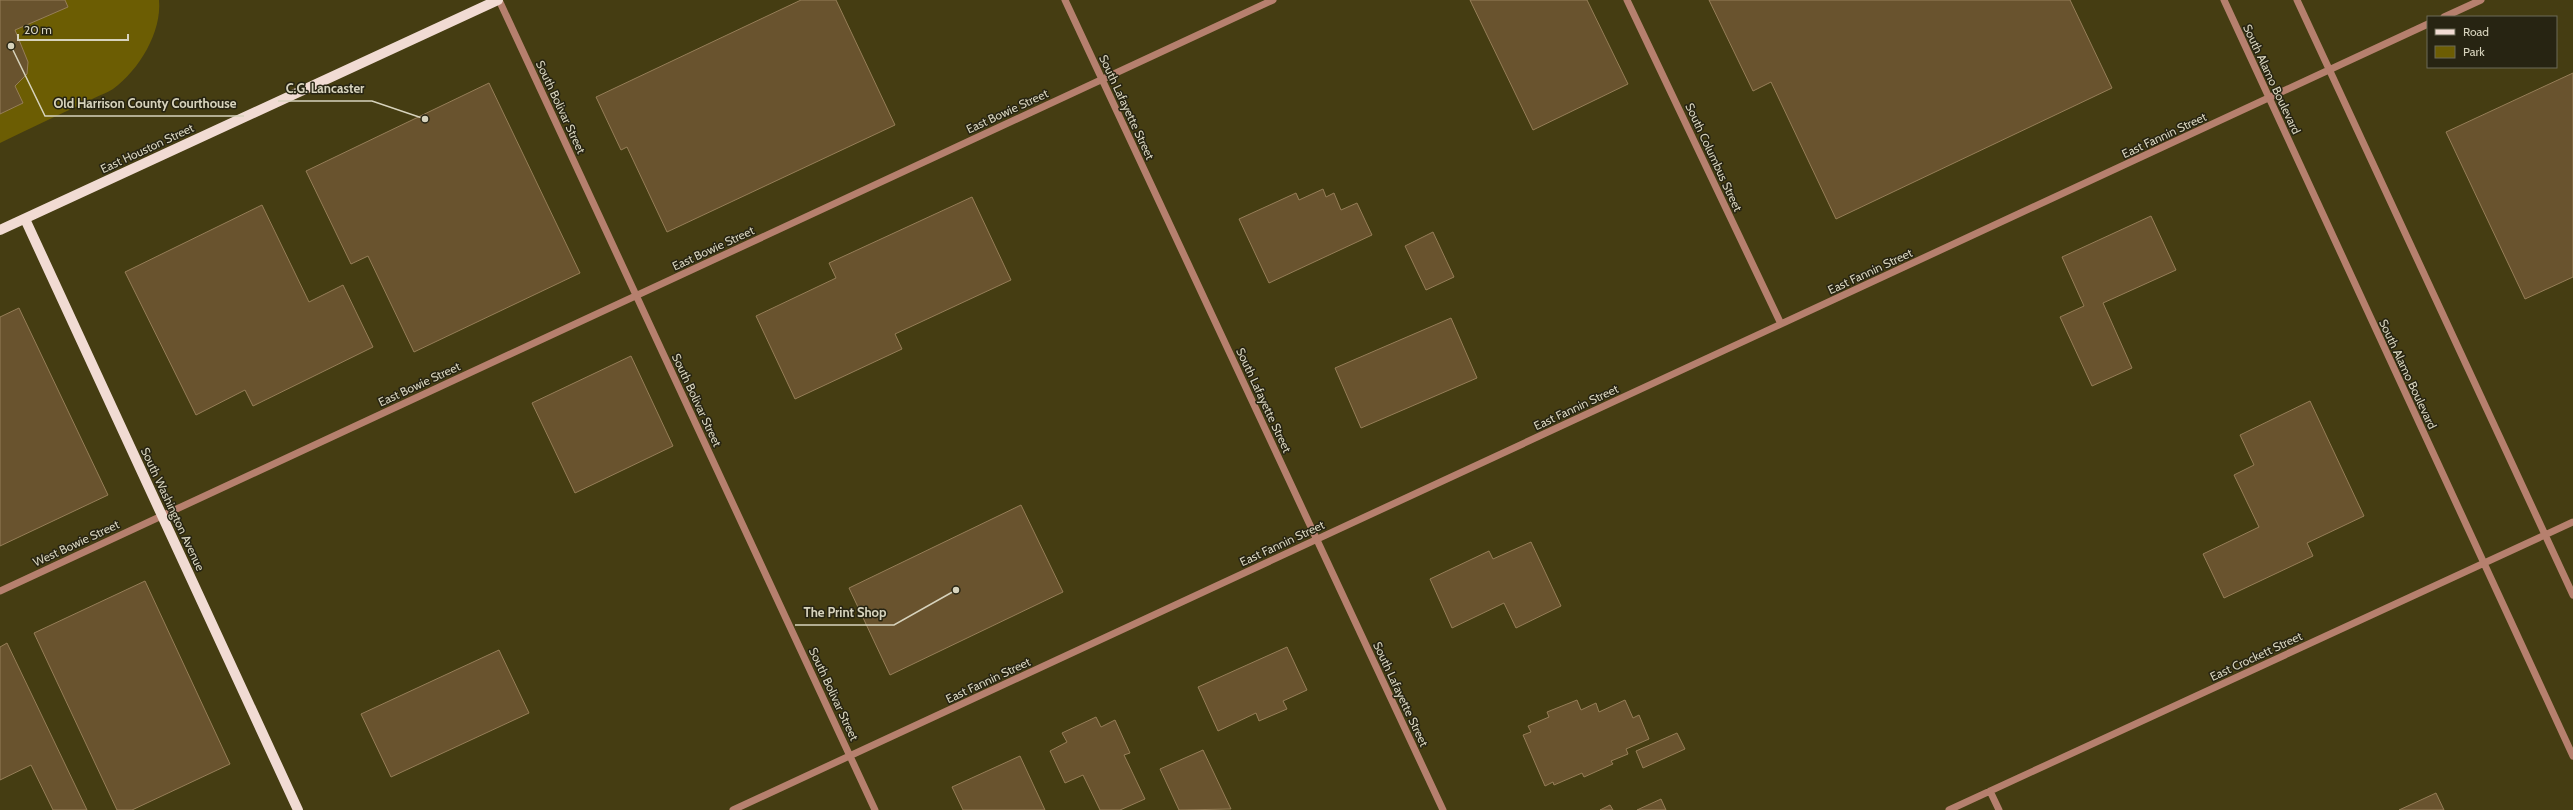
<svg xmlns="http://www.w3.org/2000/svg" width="2573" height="810" font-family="Cabin,sans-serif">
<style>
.green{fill:#6c5d03}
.building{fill:#69532e;stroke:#967e58}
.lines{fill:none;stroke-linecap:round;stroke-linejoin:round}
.minor{stroke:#b6806e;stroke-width:7}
.major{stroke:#f1dbd3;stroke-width:10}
.labels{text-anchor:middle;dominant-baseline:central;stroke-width:3;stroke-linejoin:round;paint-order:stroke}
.street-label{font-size:12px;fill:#d7d3bd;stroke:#272412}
.leader{fill:none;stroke:#d7d3bd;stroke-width:1.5}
.callout-dot{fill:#d7d3bd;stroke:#272412;stroke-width:1.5}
.callout-label{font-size:13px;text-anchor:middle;font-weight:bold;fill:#d7d3bd;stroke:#272412;stroke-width:3;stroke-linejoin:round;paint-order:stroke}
</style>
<rect width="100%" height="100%" fill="#453d12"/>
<path class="green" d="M0,0H159C162,32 139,70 113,89C103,95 90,99 80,105C53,117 27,130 0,143Z"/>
<path class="building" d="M0,0H65L68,7L15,30L28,62L27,74L15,86L23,103L0,114Z
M801,0H836L895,125L667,232L627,147L621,150L596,97Z
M1470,0H1587L1628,84L1533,130Z
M1709,0H2070L2112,88L1836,219L1771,82L1753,91Z
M2573,73V277L2525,299L2446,132Z
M489,83L580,273L414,352L368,256L351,264L306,171Z
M1323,189L1326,197L1334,193L1341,210L1357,203L1372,235L1269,283L1239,219L1296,193L1299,200Z
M972,197L1011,280L895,334L902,349L795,399L756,316L836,278L829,263Z
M262,205L309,302L343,285L373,347L253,406L245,390L196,415L125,272Z
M2151,216L2176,270L2103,303L2132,368L2092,386L2060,317L2084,306L2062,257Z
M1433,232L1454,277L1426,290L1405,246Z
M19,308L108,495L0,546V317Z
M1451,318L1477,378L1361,428L1335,368Z
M631,356L673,446L575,493L532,403Z
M2310,401L2364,516L2307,543L2313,556L2224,598L2203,554L2259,527L2234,475L2254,465L2240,435Z
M1021,505L1063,592L890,675L849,588Z
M1531,542L1561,606L1516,628L1504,603L1452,628L1430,579L1489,551L1493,559Z
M145,581L230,764L132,810H117L34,633Z
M7,643L87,810H53L31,765L0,780V647Z
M1287,647L1307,690L1283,701L1287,709L1259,721L1256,713L1218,731L1198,687Z
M499,650L529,713L391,777L361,714Z
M1577,700L1581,710L1596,703L1599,712L1625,700L1633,718L1639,715L1649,739L1626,749L1628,754L1611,761L1613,764L1584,777L1582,773L1554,785L1553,782L1545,786L1523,735L1531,732L1528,726L1549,717L1547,712Z
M1096,717L1101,727L1115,720L1130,753L1124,755L1145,799L1120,810H1100L1083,775L1065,783L1050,751L1067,742L1062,733Z
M1677,733L1685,749L1643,768L1636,751Z
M1203,750L1231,809L1179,810L1160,769Z
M1020,756L1045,810H963L952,787Z
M2436,793L2444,810H2399Z
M1661,799L1666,810H1637Z
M1610,805L1613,810H1600Z"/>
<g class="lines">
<path class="minor" d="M499,0L875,810
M1065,0L1443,810
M1627,0L1781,324
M2224,0L2573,756
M2297,0L2573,595
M2444,17L2481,0
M0,591L1273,0
M1990,791L1999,810
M733,810L2428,24
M1949,810L2573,522"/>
<path class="major" d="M25,219L298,810
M0,230L498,0"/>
</g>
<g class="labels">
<g class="street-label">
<text transform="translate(2272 79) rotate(65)">South Alamo Boulevard</text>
<text transform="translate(561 107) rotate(65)">South Bolivar Street</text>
<text transform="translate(1127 107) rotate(65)">South Lafayette Street</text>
<text transform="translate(1007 111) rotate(-25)">East Bowie Street</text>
<text transform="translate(2164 135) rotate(-25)">East Fannin Street</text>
<text transform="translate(147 148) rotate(-25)">East Houston Street</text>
<text transform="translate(1714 157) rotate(65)">South Columbus Street</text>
<text transform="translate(713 248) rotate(-25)">East Bowie Street</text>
<text transform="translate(1870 271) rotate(-25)">East Fannin Street</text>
<text transform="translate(2408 374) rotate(65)">South Alamo Boulevard</text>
<text transform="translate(419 384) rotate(-25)">East Bowie Street</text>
<text transform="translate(697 400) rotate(65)">South Bolivar Street</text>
<text transform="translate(1264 400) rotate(65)">South Lafayette Street</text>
<text transform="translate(1576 407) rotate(-25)">East Fannin Street</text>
<text transform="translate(173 509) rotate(65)">South Washington Avenue</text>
<text transform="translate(76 543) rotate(-25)">West Bowie Street</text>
<text transform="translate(1282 543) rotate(-25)">East Fannin Street</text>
<text transform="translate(2256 656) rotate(-25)">East Crockett Street</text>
<text transform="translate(988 680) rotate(-25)">East Fannin Street</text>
<text transform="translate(834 694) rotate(65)">South Bolivar Street</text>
<text transform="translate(1401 694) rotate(65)">South Lafayette Street</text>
</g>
</g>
<path class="leader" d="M425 119L372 101H278M11 46L45 116H244M956 590L894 625H795"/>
<g class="callout-dot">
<circle cx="425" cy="119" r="4"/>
<circle cx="11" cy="46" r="4"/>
<circle cx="956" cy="590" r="4"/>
</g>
<g class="callout-label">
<text x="325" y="93">C.G. Lancaster</text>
<text x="145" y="108">Old Harrison County Courthouse</text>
<text x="845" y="617">The Print Shop</text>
</g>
<rect x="2427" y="16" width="130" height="52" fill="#272412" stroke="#6d6a56"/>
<rect x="2435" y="29" width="20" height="6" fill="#f1dbd3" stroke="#6d6a56"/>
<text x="2463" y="36" font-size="12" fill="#d7d3bd">Road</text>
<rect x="2435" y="46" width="20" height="12" fill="#6c5d03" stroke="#6d6a56"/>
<text x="2463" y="56" font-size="12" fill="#d7d3bd">Park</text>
<path d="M18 34v6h110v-6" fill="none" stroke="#d7d3bd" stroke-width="2"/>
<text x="24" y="34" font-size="12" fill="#d7d3bd" stroke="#272412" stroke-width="3" paint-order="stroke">20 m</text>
</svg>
